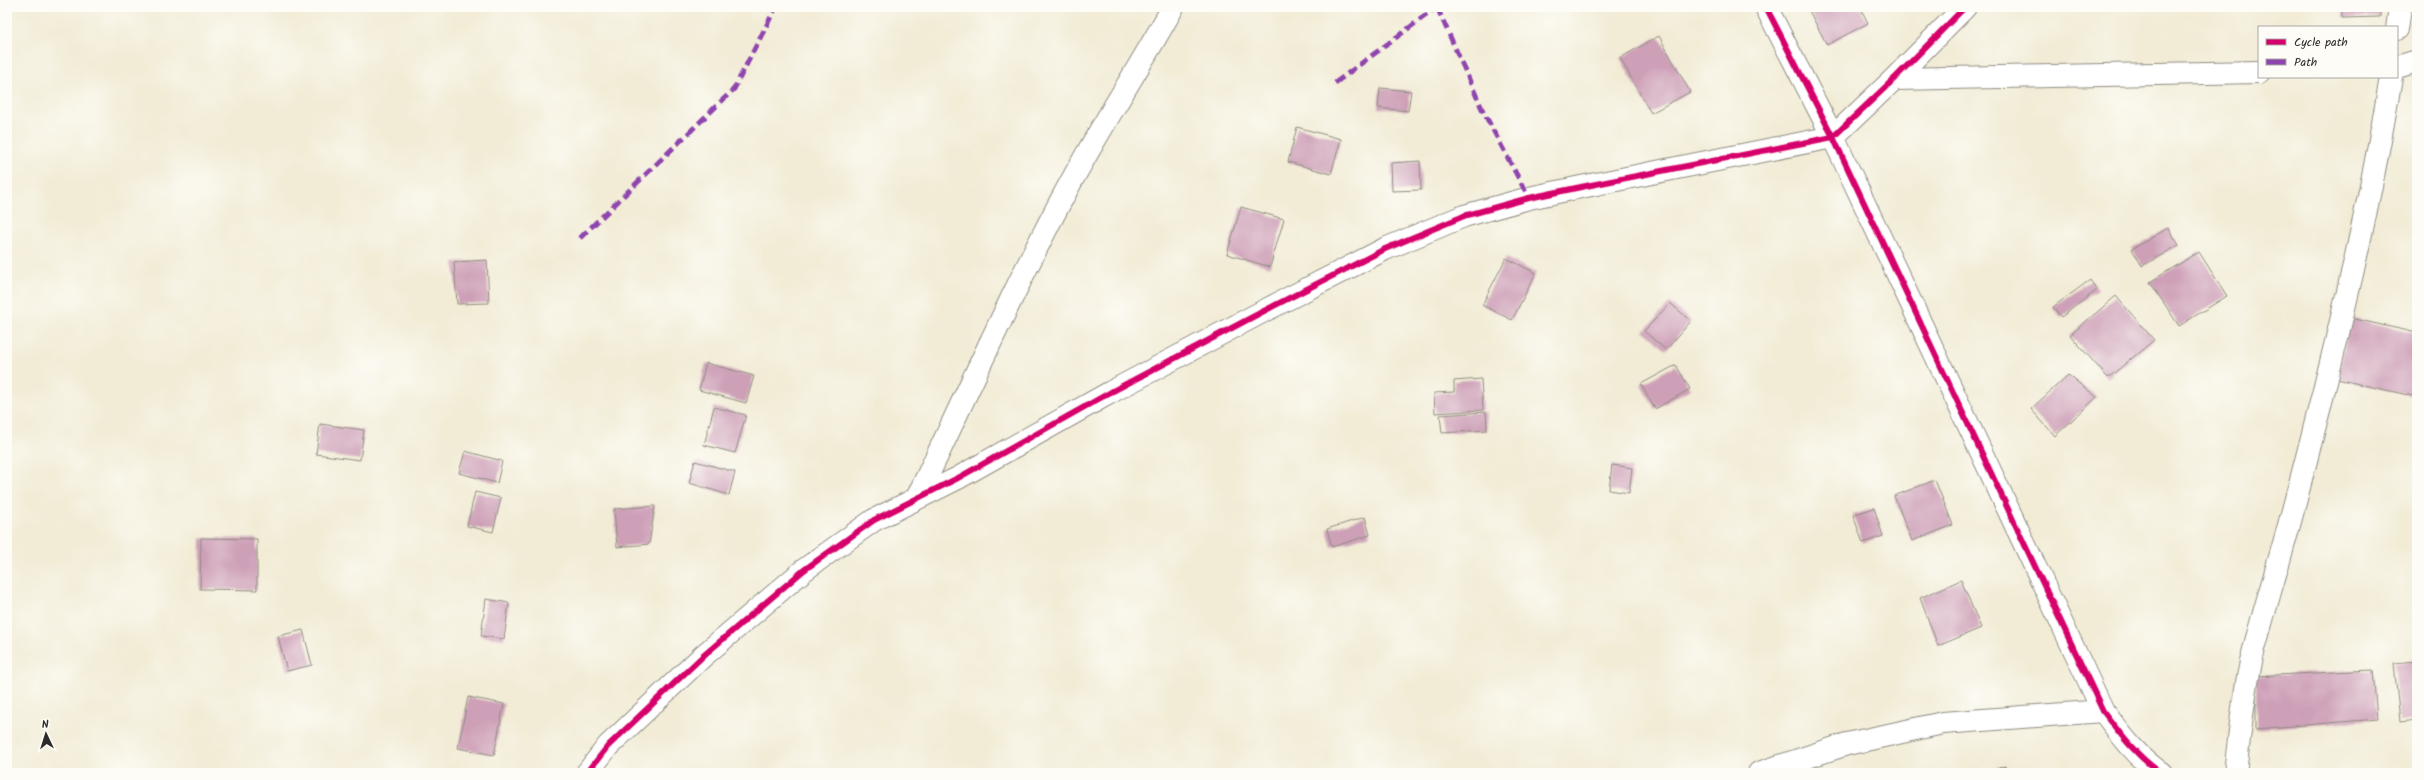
<svg xmlns="http://www.w3.org/2000/svg" width="2424" height="780" font-family="Kalam,sans-serif">
<style>
.building{fill:#cea0b8}
.lines{fill:none;stroke-linecap:round;stroke-linejoin:round}
.minor-casing{stroke:#8e8c80;stroke-width:24}
.minor{stroke:#fff;stroke-width:22}
.quiet{stroke:#8e44ad;stroke-width:5;stroke-dasharray:10 5;stroke-linecap:butt}
.cycleway-casing{stroke:#fdfcf7;stroke-width:8}
.cycleway{stroke:#d6006c;stroke-width:6}
</style>
<rect width="100%" height="100%" fill="#fdfcf7"/>
<filter id="ink" filterUnits="userSpaceOnUse"><feTurbulence type="fractalNoise" baseFrequency=".025" numOctaves="2"/><feDisplacementMap in="SourceGraphic" scale="8" xChannelSelector="R" yChannelSelector="G"/><feConvolveMatrix kernelMatrix="1 2 1 2 8 2 1 2 1" color-interpolation-filters="sRGB"/></filter>
<filter id="wash" filterUnits="userSpaceOnUse"><feTurbulence type="fractalNoise" baseFrequency=".012" numOctaves="4" result="noise"/><feDisplacementMap in="SourceGraphic" scale="16" xChannelSelector="R" yChannelSelector="G"/><feGaussianBlur stdDeviation="0.9" result="paint"/><feColorMatrix in="noise" values="0 0 0 0 0 0 0 0 0 0 0 0 0 0 0 0 0 1.4 0 .05"/><feComposite in="paint" operator="in"/></filter>
<g filter="url(#wash)">
<rect width="100%" height="100%" fill="#f2ecd6"/>
<g id="blocks">
<path class="building" d="M1807,7H1860L1868,23L1827,45Z
M2342,7H2380V17L2342,18Z
M1659,36L1690,92L1651,113L1620,58Z
M1380,88L1411,91L1408,111L1378,108Z
M1297,127L1341,139L1331,174L1288,162Z
M1420,161L1421,190L1392,191L1391,163Z
M1241,207L1284,219L1270,267L1227,254Z
M2168,228L2179,245L2142,266L2132,249Z
M2199,252L2227,296L2179,326L2150,282Z
M1506,258L1536,273L1512,320L1482,305Z
M487,260L489,303L457,304L454,262Z
M2090,280L2097,290L2061,317L2053,307Z
M2116,296L2154,340L2108,378L2070,335Z
M1670,303L1691,321L1666,350L1644,331Z
M2351,318L2417,333V397L2337,379Z
M706,363L754,376L746,403L699,390Z
M1676,365L1690,389L1655,409L1641,384Z
M2068,375L2097,397L2055,436L2031,409Z
M1481,379L1483,410L1435,413L1434,393L1454,392V381Z
M714,407L746,415L735,453L704,445Z
M1486,412L1487,430L1442,433L1440,415Z
M320,424L364,430L360,460L316,454Z
M465,451L502,461L497,483L459,473Z
M695,461L735,472L729,495L689,483Z
M1612,465L1632,468L1629,493L1609,490Z
M1935,480L1953,525L1912,541L1894,496Z
M475,492L501,498L493,532L467,526Z
M655,506L649,544L617,547L614,509Z
M1874,508L1883,536L1863,543L1853,515Z
M1365,517L1370,535L1332,547L1327,529Z
M201,538L257,539V590L200,589Z
M1961,580L1981,628L1938,646L1920,598Z
M486,599L509,603L504,639L481,636Z
M303,630L312,665L287,671L278,636Z
M2417,661V720L2400,722L2394,663Z
M2373,670L2377,719L2256,729V676Z
M468,697L504,704L494,755L458,748Z
M2005,766L2008,773H1984Z"/>
</g>
</g>
<g filter="url(#ink)">
<use href="#blocks" fill-opacity="0" stroke="#8e8c80" stroke-width="1"/>
<g class="lines">
<defs>
<path id="minor" d="M1766,7L1833,137L2103,711C2121,735 2136,756 2161,773
M2397,29L2400,7
M2397,67L2417,61
M1894,79L2259,72
M917,498C966,396 1012,292 1065,193C1099,129 1138,70 1173,7
M587,773L608,746L703,656L804,570L874,520L958,478L1111,392L1262,312L1385,249L1464,216L1529,198L1581,187L1833,137L1894,79L1965,7
M1759,773L1847,744L1943,723L2103,711
M2235,773C2240,731 2244,690 2254,649C2266,604 2280,559 2292,514C2330,370 2367,224 2391,77"/>
</defs>
<use href="#minor" class="minor-casing"/>
<use href="#minor" class="minor"/>
<path class="quiet" d="M1437,7L1483,111L1529,198
M1335,83L1437,7
M580,238L734,89L776,7"/>
<defs>
<path id="cycleway" d="M1766,7L1833,137L2103,711C2121,735 2136,756 2161,773
M587,773L608,746L703,656L804,570L874,520L958,478L1111,392L1262,312L1385,249L1464,216L1529,198L1581,187L1833,137L1894,79L1965,7"/>
</defs>
<use href="#cycleway" class="cycleway-casing"/>
<use href="#cycleway" class="cycleway"/>
</g>
</g>
<rect width="2424" height="780" fill="none" stroke="#fdfcf7" stroke-width="24"/>
<rect x="2258" y="26" width="140" height="52" fill="#fdfcf7" stroke="#a9a8a5"/>
<rect x="2266" y="39" width="20" height="6" fill="#d6006c" stroke="#a9a8a5"/>
<text x="2294" y="46" font-size="12" fill="#2b2b2b">Cycle path</text>
<rect x="2266" y="59" width="20" height="6" fill="#8e44ad" stroke="#a9a8a5"/>
<text x="2294" y="66" font-size="12" fill="#2b2b2b">Path</text>
<g transform="translate(46 734) rotate(356)" stroke="#fdfcf7" stroke-width="3" paint-order="stroke">
<path d="M0-3L7 15L0 10L-7 15Z" fill="#2b2b2b"/>
<text y="-6" font-size="11" font-weight="bold" text-anchor="middle" fill="#2b2b2b">N</text>
</g>
</svg>
